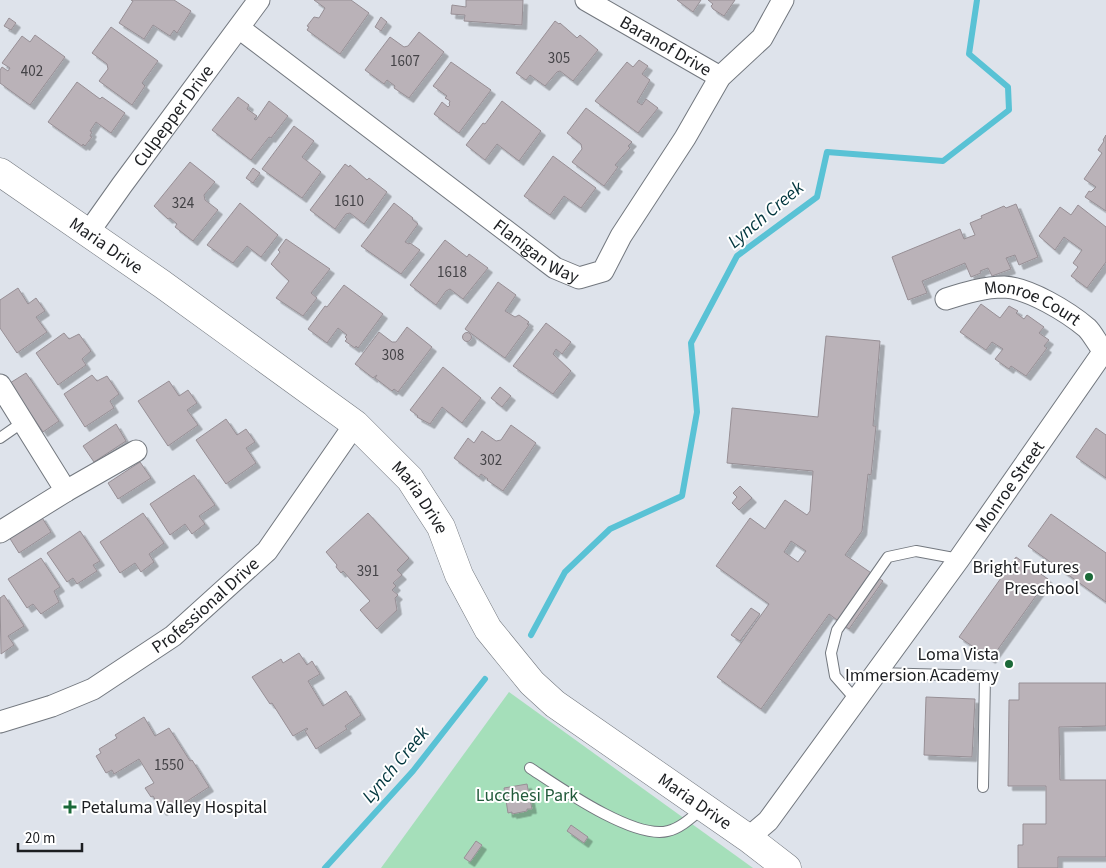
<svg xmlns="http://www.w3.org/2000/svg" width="1106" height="868" font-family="'Source Sans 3',sans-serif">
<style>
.green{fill:#a5dfba}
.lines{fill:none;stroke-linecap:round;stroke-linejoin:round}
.stream{stroke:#59c2d5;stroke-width:6}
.building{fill:#bab2b8;stroke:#978f95;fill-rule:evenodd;filter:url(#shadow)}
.lane-casing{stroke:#73787f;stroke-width:12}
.street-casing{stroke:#73787f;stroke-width:23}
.secondary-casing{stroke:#73787f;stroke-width:29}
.lane{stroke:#fff;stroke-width:10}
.street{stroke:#fff;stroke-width:21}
.secondary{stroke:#fff;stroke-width:28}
.poi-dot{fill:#1b6938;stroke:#fff;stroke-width:2}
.labels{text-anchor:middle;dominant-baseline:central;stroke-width:4;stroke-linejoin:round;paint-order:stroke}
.number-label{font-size:15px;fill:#444347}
.street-label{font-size:18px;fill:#1c1e21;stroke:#fff}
.poi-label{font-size:18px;fill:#1c1e21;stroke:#fff;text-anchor:end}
.park-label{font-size:18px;fill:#225a3b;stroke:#fff}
.water-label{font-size:19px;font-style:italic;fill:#03373f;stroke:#fff}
</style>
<defs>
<filter id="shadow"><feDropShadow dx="4.5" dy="4.5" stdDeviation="0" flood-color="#0004"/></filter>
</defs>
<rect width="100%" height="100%" fill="#dee3eb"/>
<path class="green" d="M509,692L753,868H381Z"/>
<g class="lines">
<path class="stream" d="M531,635L565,572L610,529L682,496L697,412L691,343L737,256L817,197L827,152L943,161L1009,110L1008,87L969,54L977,0
M325,868L413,771L485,679"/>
</g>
<path class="building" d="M131,0H174L191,11L177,33L174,30L170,36L153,25L144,39L119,23L133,1Z
M314,0H351L369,13L340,54L307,30L309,27L307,26L314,17L319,18L325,8Z
M466,0H523L522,25L464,21L465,15L451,14L452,5L466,7Z
M677,0H701L693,12Z
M708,0H735L724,16L713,9L711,6L713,4Z
M381,17L387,22L381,31L375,27Z
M9,18L16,23L11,30L4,26Z
M555,21L559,24L560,23L577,38L580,35L598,50L573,81L560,71L557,72L545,86L530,75L526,80L516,73Z
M111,27L158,61L142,83L145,86L132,105L99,81L108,69L107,64L92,53Z
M419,32L444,52L409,98L394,88L395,86L387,80L384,84L365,70L390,37L404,47L408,46Z
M35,35L65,57L30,105L0,83V70L2,67L8,71L10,68L2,63L22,36L30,42Z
M639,60L648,66L642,74L650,80L637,102L642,105L646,99L658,108L638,133L595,101L627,62L633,67Z
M451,62L491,90L459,133L434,114L442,102L448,107L450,105L449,104L450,101L445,98L447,96L433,86Z
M77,82L100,99L102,97L125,113L111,133L96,122L90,131L92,132L90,136L92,137L85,146L83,144L82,146L48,122Z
M238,97L249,105L247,109L257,116L254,119L256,120L269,101L288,116L271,138L269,137L251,160L212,130Z
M502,101L541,131L519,161L497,144L485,160L466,145L483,123L485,124Z
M586,108L632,142L628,146L630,148L615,165L618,167L604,186L572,162L582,149L581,144L567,133Z
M294,126L314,141L302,157L321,172L302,198L262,169Z
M1106,135V211L1085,197L1089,191L1091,192L1096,187L1084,179L1102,153L1098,150L1104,141L1103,140Z
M553,156L596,188L581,208L564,196L550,215L524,196Z
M190,162L215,182L204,195L205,200L218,210L193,241L175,227L177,224L170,218L168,219L154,206Z
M345,164L349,167L350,165L367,180L369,178L387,192L364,224L350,213L346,214L335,229L310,210Z
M253,168L260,173L253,183L246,178Z
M240,203L278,235L261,257L247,246L233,263L207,245Z
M394,203L413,218L412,219L418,224L405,242L409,244L410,243L420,250L401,274L361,246Z
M1016,204L1038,257L1019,265L1015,255L1006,258L1011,269L992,276L988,268L980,271L981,273L971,277L965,263L922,281L927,293L908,300L892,257L960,229L964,239L975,235L970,223L982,218L981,216L1004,206L1006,208Z
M1078,205L1106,227V262L1087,288L1071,276L1078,267L1073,263L1082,250L1064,237L1055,250L1039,236L1060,207L1071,215Z
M286,239L330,269L311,293L317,298L303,316L276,298L289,281L271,264L280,252L278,250Z
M445,240L467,257L469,254L488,268L463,299L450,289L446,291L436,305L410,285Z
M498,282L516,295L505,311L515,317L519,315L529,322L527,324L529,325L505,358L465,329Z
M344,285L383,314L358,348L356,346L355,348L345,341L347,339L345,337L347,335L338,328L327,343L308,329L325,306L327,307Z
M18,288L28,304L36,298L45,311L36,317L47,332L17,353L0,328V300Z
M981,304L1000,318L1009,306L1018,311L1016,313L1024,319L1027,315L1044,327L1039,333L1049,340L1044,346L1047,348L1026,376L1011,366L1009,369L995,359L1003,349L992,342L986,350L960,332Z
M546,323L571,342L562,354L556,349L553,354L571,371L553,394L513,366Z
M407,327L432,347L398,392L394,389L392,391L375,378L377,375L373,378L355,364L379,332L392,342H396Z
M462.5 337a4.5 4.5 0 1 1 9 0a4.5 4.5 0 1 1-9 0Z
M64,333L69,339L79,334L91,351L82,359L86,365L58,385L36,353Z
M826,336L880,341L873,426H876L871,475L868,474L862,531L845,555L883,581L849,629L829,614L761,709L717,677L769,604L716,566L750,518L765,529L785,500L807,515L810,511L813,471L727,463L732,408L818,417ZM791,541L806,551L798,562L784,552Z
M443,367L481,398L462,423L442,407L430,424L417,417L418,416L410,410Z
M26,373L59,421L43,432L10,383Z
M92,375L97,381L107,376L119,394L110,401L114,408L85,427L64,394Z
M169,381L179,396L188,390L197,403L187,410L198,425L168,446L138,401Z
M500,387L511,396L502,407L491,398Z
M226,419L237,435L246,429L255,442L246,448L256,463L226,484L196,440Z
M116,424L126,441L94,462L83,446Z
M511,425L536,443L503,491L487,480L488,479L481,474L479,477L454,458L468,438L474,443L482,431L496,441L501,440Z
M1096,428L1106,435V478L1076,457Z
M140,462L151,478L118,499L108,483Z
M194,475L215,505L199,516L205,524L192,534L185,524L170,535L150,504Z
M740,486L752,498L739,510L732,503L737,497L733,493Z
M143,513L164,543L149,554L154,562L141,572L135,563L120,573L100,542Z
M368,513L409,558L397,570L402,575L393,583L396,586L392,590L398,595L395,598L397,610L377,629L360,610L370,601L343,571L341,573L336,567L337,565L326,552Z
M1051,514L1106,553V602L1028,546Z
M41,516L51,532L19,553L9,537Z
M80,531L100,561L93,565L97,571L77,584L73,578L67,582L47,553Z
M1016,557L1048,579L991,659L959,637Z
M41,558L60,587L54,591L59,602L41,614L33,604L27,608L8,579Z
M4,595L24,626L8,636L14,645L1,654L0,598Z
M751,608L760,614L740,641L731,635Z
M299,653L307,665L312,661L320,674L308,681L323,706L346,691L361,715L345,726L347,729L316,749L305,731L308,729L307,728L293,736L272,703L270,704L252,677L281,659L283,663Z
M1019,683H1106V726L1059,727L1060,780H1106V857H1058V868H1018V845H1023V824H1046V786H1008L1009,700H1019Z
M926,697L975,699L972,757L924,755Z
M144,717L155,736L169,728L190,761L192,760L209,787L181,805L179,801L162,811L153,796L151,797L145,788L154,783L139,759L114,774L112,770L106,773L96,756L101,753L99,749L117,738L115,735Z
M527,784L532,809H527V811L512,814V812L508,813L504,788Z
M571,825L588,837L584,843L567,831Z
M476,841L482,845L470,862L464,858Z"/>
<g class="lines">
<defs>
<path id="lane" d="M0,438L23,422
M877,673L985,676L983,787
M856,700L835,676L831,653L837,630L888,557L916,551L959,559
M530,768C559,787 634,840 668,831C681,828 692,817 703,808"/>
<g id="street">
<path id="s1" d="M586,0L720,77"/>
<path id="s2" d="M239,28L555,268L579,278L603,271L621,236L685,138L720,77L762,38L783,0"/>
<path id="s3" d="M88,233L122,185L259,0"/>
<path id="s4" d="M946,299C965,293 984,287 1004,287C1029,288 1068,312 1087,328C1094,335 1098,346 1106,353"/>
<path d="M0,385L66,491"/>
<path d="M0,532L66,491L136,451"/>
<path id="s5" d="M0,722L52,706L93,689L173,636L267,551L355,424"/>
<path id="s6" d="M748,838L768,821L959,559L1106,348"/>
</g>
<g id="secondary">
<path id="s7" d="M0,172L162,284L355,424L410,479L441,527L459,575L488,629L532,683L555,704L748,838L787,868"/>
</g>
</defs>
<use href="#lane" class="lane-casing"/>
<use href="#street" class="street-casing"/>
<use href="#secondary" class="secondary-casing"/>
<use href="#lane" class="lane"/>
<use href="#street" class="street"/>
<use href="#secondary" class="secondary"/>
</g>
<g class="poi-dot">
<circle cx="1089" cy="577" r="5"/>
<circle cx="1009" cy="664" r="5"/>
<path d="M67.5 799.5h5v5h5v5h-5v5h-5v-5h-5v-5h5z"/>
</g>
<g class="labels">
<g class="number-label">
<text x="559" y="58">305</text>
<text x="405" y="61">1607</text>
<text x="32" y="71">402</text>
<text x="349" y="201">1610</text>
<text x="183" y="203">324</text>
<text x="452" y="272">1618</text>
<text x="393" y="355">308</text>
<text x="491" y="460">302</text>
<text x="368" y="571">391</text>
<text x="169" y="765">1550</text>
</g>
<g class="street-label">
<text stroke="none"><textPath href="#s1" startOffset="92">Baranof Drive</textPath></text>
<text stroke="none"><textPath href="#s3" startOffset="145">Culpepper Drive</textPath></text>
<text stroke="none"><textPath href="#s7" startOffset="129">Maria Drive</textPath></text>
<text stroke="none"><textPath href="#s2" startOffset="372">Flanigan Way</textPath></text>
<text stroke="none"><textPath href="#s4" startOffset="91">Monroe Court</textPath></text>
<text stroke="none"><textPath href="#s6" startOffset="439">Monroe Street</textPath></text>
<text stroke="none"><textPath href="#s7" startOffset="534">Maria Drive</textPath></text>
<text stroke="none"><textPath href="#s5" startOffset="239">Professional Drive</textPath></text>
<text stroke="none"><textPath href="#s7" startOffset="954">Maria Drive</textPath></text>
</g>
<g class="poi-label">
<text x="1079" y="567">Bright Futures<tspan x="1079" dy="21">Preschool</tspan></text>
<text x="999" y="654">Loma Vista<tspan x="999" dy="21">Immersion Academy</tspan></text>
<text x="81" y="807" text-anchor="start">Petaluma Valley Hospital</text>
</g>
<g class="park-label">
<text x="527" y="795">Lucchesi Park</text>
</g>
<g class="water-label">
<text transform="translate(766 215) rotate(-40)">Lynch Creek</text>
<text transform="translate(396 765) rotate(-50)">Lynch Creek</text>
</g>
</g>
<path d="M18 843v8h64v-8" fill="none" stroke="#1c1e21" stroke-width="2.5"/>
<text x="25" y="843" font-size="15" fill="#1c1e21" stroke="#ffffff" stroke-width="4" paint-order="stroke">20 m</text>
</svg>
